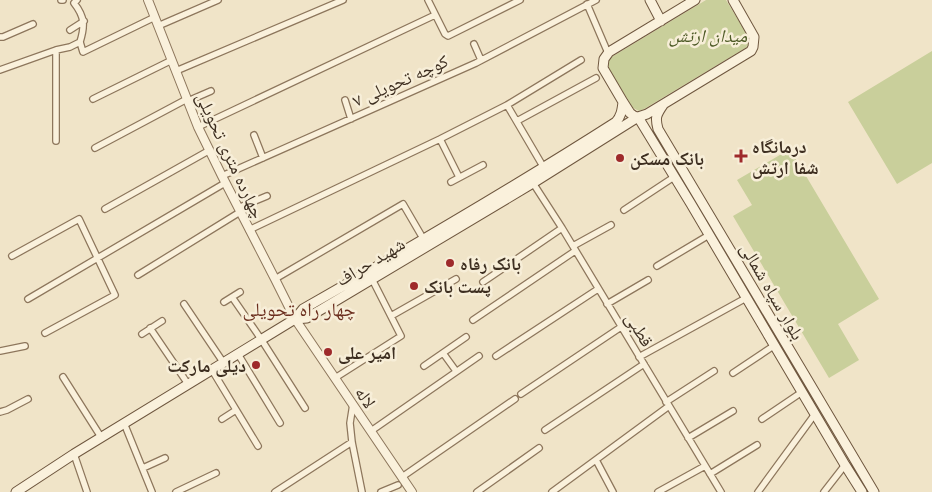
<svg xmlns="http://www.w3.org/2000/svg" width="932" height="492" font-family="'Noto Serif','Noto Naskh Arabic',serif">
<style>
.green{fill:#c9cf9b}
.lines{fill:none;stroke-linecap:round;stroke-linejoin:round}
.minor-casing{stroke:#8d765c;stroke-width:8}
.tertiary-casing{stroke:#8d765c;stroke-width:10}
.secondary-casing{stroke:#6f573f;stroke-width:11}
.minor{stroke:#faf1dc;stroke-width:5.5}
.tertiary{stroke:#faf1dc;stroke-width:8}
.secondary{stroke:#faf1dc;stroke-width:9}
.poi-dot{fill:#9e2a2b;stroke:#f7eed8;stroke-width:2}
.labels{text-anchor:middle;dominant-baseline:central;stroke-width:5;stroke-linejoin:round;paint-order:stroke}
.park-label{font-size:18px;font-style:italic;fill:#4d5a26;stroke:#f7eed8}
.street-label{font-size:18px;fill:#3d2e20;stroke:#f7eed8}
.poi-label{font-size:18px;font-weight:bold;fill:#3d2e20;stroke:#f7eed8;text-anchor:start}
.neighbourhood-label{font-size:19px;fill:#6b2e1e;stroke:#f7eed8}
</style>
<rect width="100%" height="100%" fill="#f0e4c8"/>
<path class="green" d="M706,0H726L748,36L749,42L747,47L644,109L639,111L633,108L609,69L608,64L610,58Z
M932,51V163L897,184L848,102Z
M790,149L879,299L838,324L859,360L829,378L733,216L752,205L737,180Z"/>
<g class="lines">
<defs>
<path id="minor" d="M61,0H63
M77,0L74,3C85,17 85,26 80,42
M428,0L445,34L448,36L520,0
M587,4L608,53
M158,26L218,0
M70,30L84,21
M0,37H3L33,24
M80,42L83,52L155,17
M474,44L481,60
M56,50V141
M0,70L56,50L70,47L80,42
M176,71L343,0
M93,99L172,60
M345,100L351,119
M188,101L211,91
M507,105L544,168
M517,121L596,78
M198,127L435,15
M254,135L263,158
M440,139L459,177
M95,148L187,99
M222,176L476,63L596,0
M451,182L483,165
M533,183L562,228L721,492
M238,208L267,196
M105,209L210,150
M624,210L674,177
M249,230L440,139L507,105L581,60
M573,246L611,225
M12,256L79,219L115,295L45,333
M657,266L709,235
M138,275L240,212
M275,279L403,204L424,240
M483,282L562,228
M232,297L261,339L305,408
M28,299L225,183
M224,302L240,292
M184,304L223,362
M607,304L648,280
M391,316L456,279
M473,320L575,251
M150,328L188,384
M142,334L162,321
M0,351L25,346
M443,353L456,371
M238,354L280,423
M496,356L598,289
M639,357L746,298
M424,366L466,337
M212,370L258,446
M733,373L775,345
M63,377L101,437
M335,378L401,336L372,279
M521,394L621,327
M666,402L714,371
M353,404L350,423L352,442L362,492
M0,412L7,410L28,399
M222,419L236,410
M762,419L802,392
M124,423L152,492
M545,430L644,364
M371,431L479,356
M688,438L733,411
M74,454L87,492
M596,460L613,492
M143,468L165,458
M710,474L757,445
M402,477L515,399
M176,492L216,473
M275,492L352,442
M381,492L398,485
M477,492L539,448
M552,492L669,406
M658,492L705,466
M758,492L815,414
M824,492L845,465"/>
<path id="tertiary" d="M148,0L198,127L222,176L275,279L295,319L412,492"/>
<path id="secondary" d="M650,0L661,21
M695,0L609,52L604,59L603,68L623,102L630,113L634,116L638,117L647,114L751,51L753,47L754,37L733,0
M663,105C656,115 655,118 658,129C731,250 802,371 874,492
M295,319L303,309C408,249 513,188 616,122C621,116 622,111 623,102
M16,492L74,454L295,319L307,318L533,183L638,117L691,204L845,465L862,492"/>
</defs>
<use href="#minor" class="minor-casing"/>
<use href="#tertiary" class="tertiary-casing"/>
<use href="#secondary" class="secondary-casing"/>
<use href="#minor" class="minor"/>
<use href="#tertiary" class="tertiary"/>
<use href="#secondary" class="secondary"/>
</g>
<g class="poi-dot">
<path d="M738.5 148.5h5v5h5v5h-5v5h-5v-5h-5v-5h5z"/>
<circle cx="620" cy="158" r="5"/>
<circle cx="450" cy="263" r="5"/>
<circle cx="414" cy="286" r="5"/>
<circle cx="328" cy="352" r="5"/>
<circle cx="256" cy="365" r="5"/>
</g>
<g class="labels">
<g class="park-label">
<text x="708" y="35">میدان ارتش</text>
</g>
<g class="street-label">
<text transform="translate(400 80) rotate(-24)">کوچه تحویلی ۷</text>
<text transform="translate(231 155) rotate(65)">چهارده متری تحویلی</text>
<text transform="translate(370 261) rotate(-31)">شهید حراف</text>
<text transform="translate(773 291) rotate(60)">بلوار سپاه شمالی</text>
<text transform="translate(640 329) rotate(59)">قطبی</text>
<text transform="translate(366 397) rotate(56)">لاله</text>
</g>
<g class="poi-label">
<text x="752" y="146">درمانگاه<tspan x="752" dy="21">شفا ارتش</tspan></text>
<text x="630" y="158">بانک مسکن</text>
<text x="460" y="263">بانک رفاه</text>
<text x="424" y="286">پست بانک</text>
<text x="338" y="352">امیر علی</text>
<text x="246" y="365" text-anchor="end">دیلی مارکت</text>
</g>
<g class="neighbourhood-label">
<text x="299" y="309">چهار راه تحویلی</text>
</g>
</g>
</svg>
